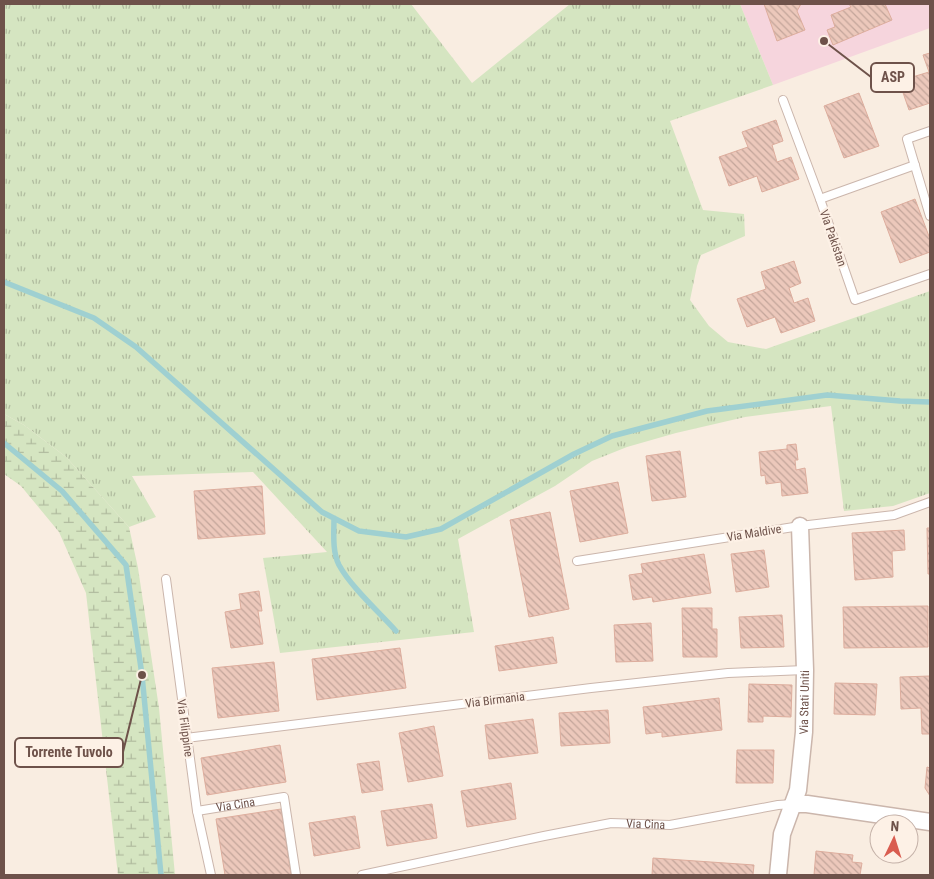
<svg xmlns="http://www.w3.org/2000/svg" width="934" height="879" font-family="'Roboto Condensed',sans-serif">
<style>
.medical{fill:#f6d5dd}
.grass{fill:url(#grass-tufts)}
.wetland{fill:url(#wetland-marsh)}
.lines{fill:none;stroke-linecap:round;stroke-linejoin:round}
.stream{stroke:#9fd0d1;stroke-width:5.5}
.building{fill:url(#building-back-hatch);stroke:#ddad9d}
.lane-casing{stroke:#cbb6ac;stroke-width:10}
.street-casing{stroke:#cbb6ac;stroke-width:19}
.lane{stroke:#fff;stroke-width:8}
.street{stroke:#fff;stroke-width:16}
.labels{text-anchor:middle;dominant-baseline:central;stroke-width:4.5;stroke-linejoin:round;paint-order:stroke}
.street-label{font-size:12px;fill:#6e524a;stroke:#fdf1e6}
.leader{fill:none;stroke:#6e524a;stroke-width:2}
.callout-dot{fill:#6e524a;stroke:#fdf1e6;stroke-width:2}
.callout{fill:#fdf1e6;stroke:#6e524a;stroke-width:2}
.callout-label{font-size:14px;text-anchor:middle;font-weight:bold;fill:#6e524a}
</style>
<defs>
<pattern id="grass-tufts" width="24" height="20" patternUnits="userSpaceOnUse" patternTransform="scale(1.25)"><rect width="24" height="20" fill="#d5e5c1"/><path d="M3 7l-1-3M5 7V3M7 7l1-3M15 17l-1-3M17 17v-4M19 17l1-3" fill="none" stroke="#b1bc9f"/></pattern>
<pattern id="wetland-marsh" width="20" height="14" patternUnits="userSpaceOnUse" patternTransform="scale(1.25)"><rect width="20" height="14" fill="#d5e5c1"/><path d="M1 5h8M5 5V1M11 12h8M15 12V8" fill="none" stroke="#b1bc9f"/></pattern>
<pattern id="building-back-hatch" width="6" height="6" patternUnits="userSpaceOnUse" patternTransform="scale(1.25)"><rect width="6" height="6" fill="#ecc8bb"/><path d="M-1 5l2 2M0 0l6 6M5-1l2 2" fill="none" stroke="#c3a59a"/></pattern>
</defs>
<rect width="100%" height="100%" fill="#f9ede1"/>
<path class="medical" d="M740,4H930V28L773,85Z"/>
<path class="grass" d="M4,4H411L472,83L570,4H740L773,85L670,121L703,210L744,214L745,236L701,255L697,266L690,300L709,326L728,342L766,349L930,291V493L893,506L844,511L831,406L745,417L676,433L627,447L592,461L555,486L458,539L474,632L280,653L263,558L327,552L253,472L132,476L156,517L129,527L66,457L24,425L4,414Z"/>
<path class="wetland" d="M4,414L24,425L66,457L129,527L138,568L159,708L175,875H118L86,593L59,532L21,486L4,474Z"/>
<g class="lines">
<path class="stream" d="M4,282L94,318L136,347L322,512L359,531L406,537L441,529L574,454L612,436L707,411L827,395L900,401L930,402
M4,443L62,491L126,565L142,675L161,875
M334,518C334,533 332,551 339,565C351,587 379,612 396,631"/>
</g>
<path class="building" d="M764,4H801L797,11L805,30L777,41Z
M849,4H885L892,20L833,45L827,30L835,27L831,15L851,7Z
M930,53V103L909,110L899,81L929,72L923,55Z
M859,93L879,146L844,158L824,106Z
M776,120L783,141L772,145L777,162L791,157L799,179L762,192L757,176L729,186L719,157L748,147L742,132Z
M915,199L930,239V252L900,263L881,212Z
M794,261L801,283L789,288L794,303L808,298L815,321L781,333L775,317L747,327L737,299L766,289L761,272Z
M796,444L798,460H795L796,470L805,468L808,493L782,496L781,482L766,484L765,475L761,476L759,452L787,449V445Z
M680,451L686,497L652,501L646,456Z
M618,482L628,533L580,542L570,491Z
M262,486L265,534L198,539L194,491Z
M550,512L569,609L529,617L510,520Z
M927,528H930V574H928Z
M904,530L905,550L892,551L893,577L855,580L852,533Z
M764,550L769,587L736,592L731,554Z
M704,554L711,593L653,602L652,597L633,600L629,575L643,573L641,564Z
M259,591L262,611H258L263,644L231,648L225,612L241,609L239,594Z
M928,606V647L844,648L843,607Z
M682,608H712V629H717V657H683Z
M782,615L784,647L741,648L739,617Z
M651,623L653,661L616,662L614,625Z
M553,637L557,663L499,671L495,646Z
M400,648L406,688L317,700L312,659Z
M274,662L279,711L218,718L212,668Z
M930,676V734H922L921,708L901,709L900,677Z
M835,683L877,684L875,715L834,714Z
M749,684L792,685L791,717L763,716V722H748Z
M719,698L722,730L662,737V732L646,734L643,707Z
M608,710L610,743L561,746L559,713Z
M533,719L538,753L489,759L485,725Z
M434,726L443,776L408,782L399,733Z
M280,745L286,782L207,795L201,758Z
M737,750H774L773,783H736Z
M379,761L383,790L362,793L357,764Z
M927,767L930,768V796L925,788Z
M511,783L516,819L467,827L461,791Z
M432,804L437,838L387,846L381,811Z
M281,809L291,875H225L216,819Z
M355,816L360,848L314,856L309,823Z
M816,851L853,855L852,862L862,863L860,875H814Z
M653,858L754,865L753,875H652Z"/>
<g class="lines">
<defs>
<g id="lane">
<path d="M783,100L820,199L855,300L930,274"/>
<path d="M930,131L907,139L930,216"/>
<path d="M820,199L915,165"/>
<path d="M577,561L800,526L894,515L930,502"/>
<path d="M166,579L197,811L211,875"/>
<path d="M186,738L591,688L728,673L805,670"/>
<path id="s1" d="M197,811L284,797L296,875"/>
<path id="s2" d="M362,875L544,836L611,823L670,825L778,805L793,804"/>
</g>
<g id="street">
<path d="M793,804H807L930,822"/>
<path id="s3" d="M778,875L782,834L798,790L804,732L805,670L800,526"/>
</g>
</defs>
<use href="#lane" class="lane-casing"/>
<use href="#street" class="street-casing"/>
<use href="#lane" class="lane"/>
<use href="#street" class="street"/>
</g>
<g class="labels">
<g class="street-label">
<text transform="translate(833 238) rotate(71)">Via Pakistan</text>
<text transform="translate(754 533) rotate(-9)">Via Maldive</text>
<text transform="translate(495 700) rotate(-7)">Via Birmania</text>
<text stroke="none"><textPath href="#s3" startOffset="176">Via Stati Uniti</textPath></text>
<text transform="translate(185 728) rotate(82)">Via Filippine</text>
<text stroke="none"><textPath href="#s1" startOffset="39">Via Cina</textPath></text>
<text stroke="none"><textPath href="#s2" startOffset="289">Via Cina</textPath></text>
</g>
</g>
<path class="leader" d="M824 41L871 77M142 675L123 752"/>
<g class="callout-dot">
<circle cx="824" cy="41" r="5"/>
<circle cx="142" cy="675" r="5"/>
</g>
<g class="callout">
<rect x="871" y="63" width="43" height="29" rx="5"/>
<rect x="15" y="738" width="108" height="29" rx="5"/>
</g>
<g class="callout-label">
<text x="893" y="82">ASP</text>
<text x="69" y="757">Torrente Tuvolo</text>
</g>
<rect width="934" height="879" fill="none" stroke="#6e524a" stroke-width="10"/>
<g transform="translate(894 839) rotate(4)"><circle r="24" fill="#fdf1e6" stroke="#c4b1a8"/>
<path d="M0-4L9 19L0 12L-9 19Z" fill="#d95d50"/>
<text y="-8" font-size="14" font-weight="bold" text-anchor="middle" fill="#6e524a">N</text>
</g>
</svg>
